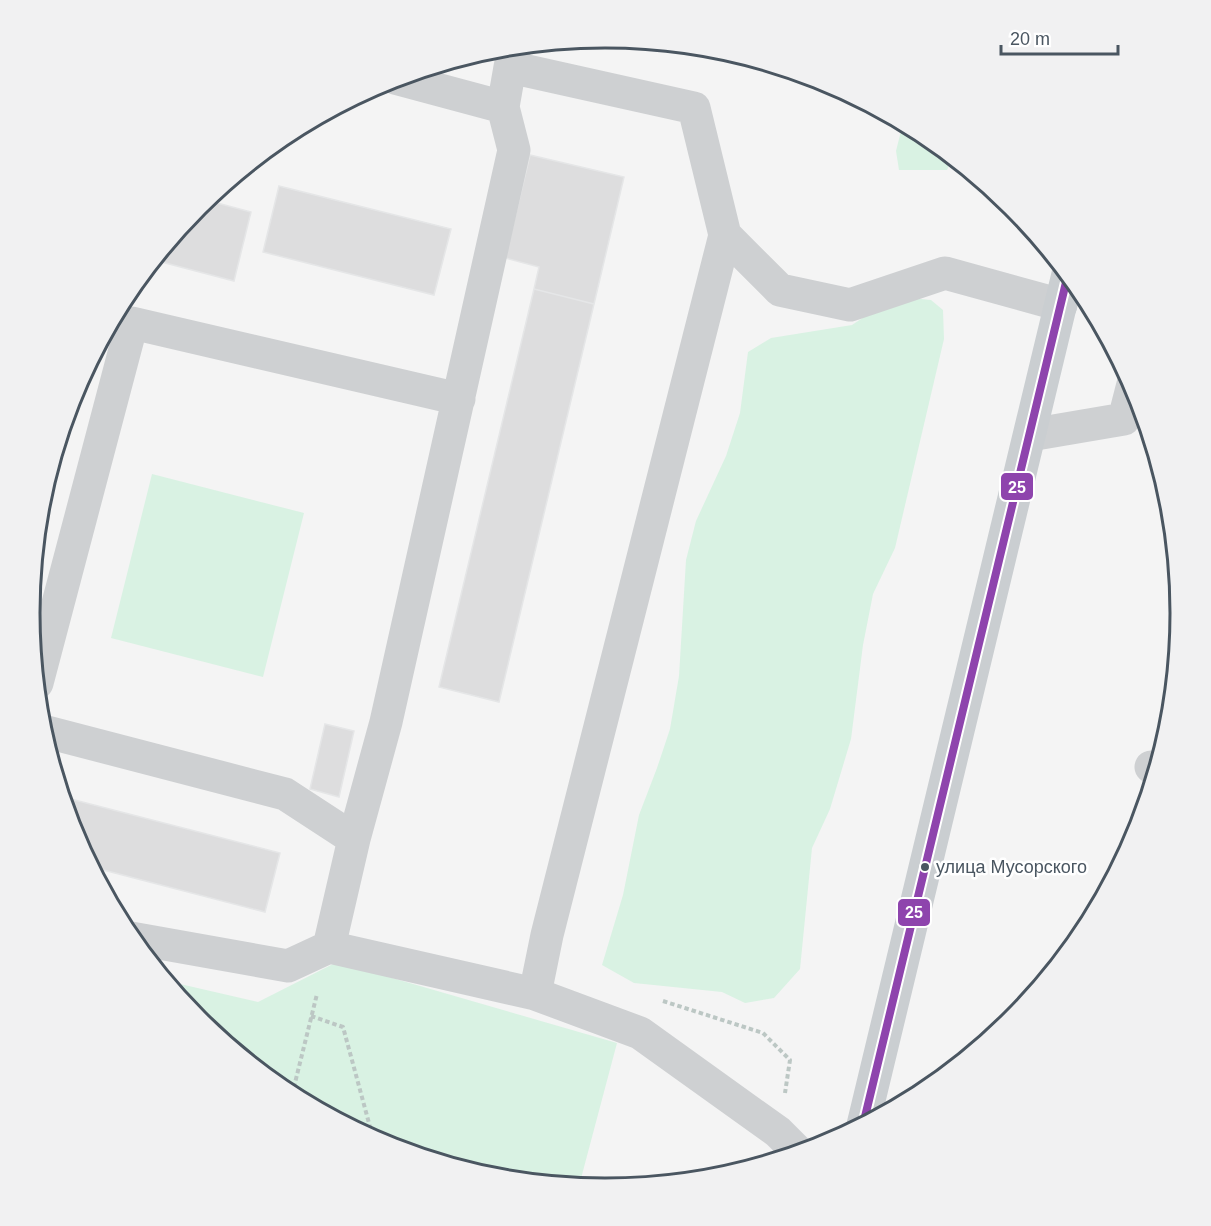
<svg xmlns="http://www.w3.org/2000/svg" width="1211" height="1226" font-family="Helvetica,sans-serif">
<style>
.green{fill:#d9f2e3}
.building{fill:#ddddde;stroke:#e5e6e7;stroke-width:1.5}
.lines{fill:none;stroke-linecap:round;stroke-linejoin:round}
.path{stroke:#bcc7c4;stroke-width:4;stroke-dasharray:4.5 3;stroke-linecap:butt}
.minor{stroke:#ced0d2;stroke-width:33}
.major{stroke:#caced1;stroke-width:33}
.bus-1-casing{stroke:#fff;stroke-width:12}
.bus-1{stroke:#8e44ad;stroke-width:8}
.bus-dot{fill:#4a5661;stroke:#fff;stroke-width:2}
.labels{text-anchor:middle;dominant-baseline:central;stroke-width:5;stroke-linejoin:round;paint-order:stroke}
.bus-label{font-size:18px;fill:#4a5661;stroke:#fff;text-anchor:start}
.rim{fill:none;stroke:#4a5661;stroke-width:3}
.line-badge{stroke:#fff;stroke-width:2}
.badge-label{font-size:16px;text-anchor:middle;font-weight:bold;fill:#fff}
</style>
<rect width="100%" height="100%" fill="#f4f4f4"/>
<path class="green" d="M903,123L926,135L953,157L947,170H899L896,151Z
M911,298L931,300L943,310L944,339L895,548L873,594L863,645L851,739L830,809L812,848L800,969L774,998L745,1003L722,992L634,983L602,965L623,895L639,815L657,768L670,729L679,676L686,560L696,521L726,456L740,413L748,352L771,338L852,325L879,307Z
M152,474L304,513L263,677L111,638Z
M337,962L617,1043L579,1186L493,1177L385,1145L285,1091L198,1020L167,981L258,1002Z"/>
<path class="building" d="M530,155L624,177L594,304L534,289L539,267L505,258Z
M279,186L451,229L434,295L263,252Z
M206,200L251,212L234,281L154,260L199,206Z
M534,289L594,304L499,702L439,687Z
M325,724L354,731L339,797L310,789Z
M63,797L280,853L265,912L92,867L74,833Z"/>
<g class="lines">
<path class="path" d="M1126,854L1141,800
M663,1001L763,1033L790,1060L785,1093
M311,1016L343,1027L373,1138
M292,1095L317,994"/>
<path class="minor" d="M515,46L510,67L694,108L725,235L780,290L850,305L945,273L1061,305
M395,78L503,107
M1030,435L1124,419L1133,384
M37,683L132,323L459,399
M43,731L285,794L354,839
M1151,767L1157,768
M131,938L288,966L329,947L535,994L640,1033L778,1132L799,1153
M329,947L354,839L386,722L514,150L503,107L510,67
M535,994L547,935L725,235"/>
<path class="major" d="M863,1125L1068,274"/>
<defs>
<path id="bus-1" d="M863,1125L1068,274"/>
</defs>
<use href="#bus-1" class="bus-1-casing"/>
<use href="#bus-1" class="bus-1"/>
</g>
<circle class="bus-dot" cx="925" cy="867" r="5"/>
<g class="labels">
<g class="bus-label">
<text x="936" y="867">улица Мусорского</text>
</g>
</g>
<path d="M0 0H1211V1226H0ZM40 613a565 565 0 1 1 1130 0a565 565 0 1 1-1130 0Z" fill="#f1f1f2" fill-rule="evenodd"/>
<path class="rim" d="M40 613a565 565 0 1 1 1130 0a565 565 0 1 1-1130 0Z"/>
<g class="line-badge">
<rect x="1000" y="472" width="34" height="29" rx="6" fill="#8e44ad"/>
<rect x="897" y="898" width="34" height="29" rx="6" fill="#8e44ad"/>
</g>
<g class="badge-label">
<text x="1017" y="493">25</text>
<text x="914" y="918">25</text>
</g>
<path d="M1001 45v9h117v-9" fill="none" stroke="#4a5661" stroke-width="3"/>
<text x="1010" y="45" font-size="18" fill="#4a5661" stroke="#ffffff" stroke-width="4.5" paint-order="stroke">20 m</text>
</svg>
